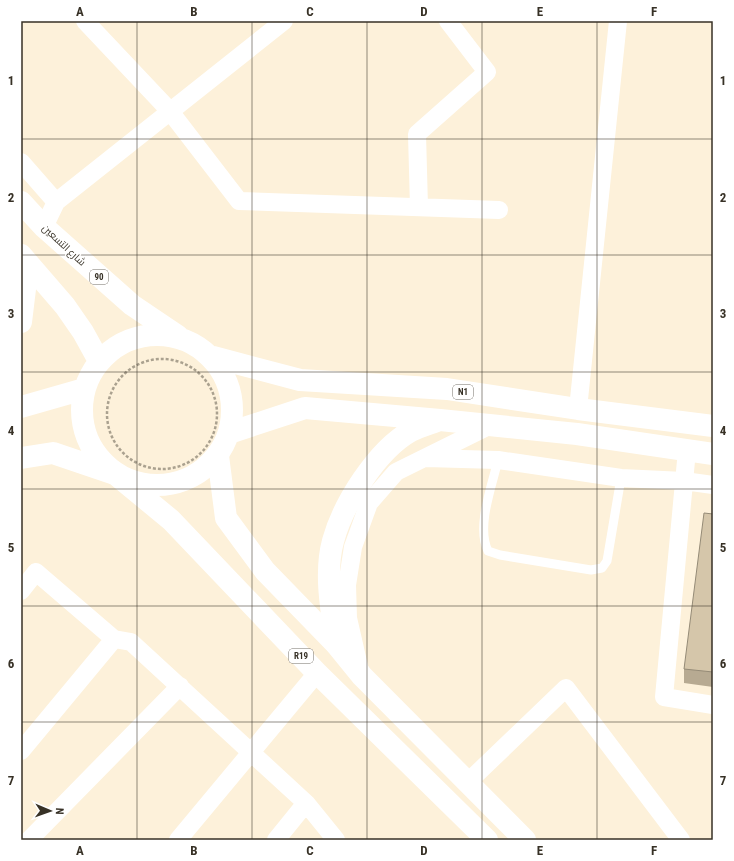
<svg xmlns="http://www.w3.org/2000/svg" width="734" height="861" font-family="'Roboto Condensed',Cairo,sans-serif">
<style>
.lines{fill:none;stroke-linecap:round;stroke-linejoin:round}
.path{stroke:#aaa18f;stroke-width:2.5;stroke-dasharray:3 2;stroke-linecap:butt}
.lane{stroke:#fff;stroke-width:9}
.street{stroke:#fff;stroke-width:18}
.primary{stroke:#fff;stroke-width:22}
.highway{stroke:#fff;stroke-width:22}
.wall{fill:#b7aa92}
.building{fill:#d5c6aa;stroke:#958b77}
.grid{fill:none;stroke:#373126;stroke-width:1;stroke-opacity:0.55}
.labels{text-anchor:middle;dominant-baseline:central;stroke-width:3;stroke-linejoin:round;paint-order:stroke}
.shield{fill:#fff;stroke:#736f67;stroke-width:1}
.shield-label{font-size:9px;font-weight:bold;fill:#373126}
.street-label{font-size:10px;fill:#373126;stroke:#fff}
.neatline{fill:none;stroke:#373126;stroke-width:1.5}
.grid-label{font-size:13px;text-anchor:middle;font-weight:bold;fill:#373126}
</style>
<rect width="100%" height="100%" fill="#fdf1da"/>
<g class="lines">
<path class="path" d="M107 414a55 55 0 1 1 110 0a55 55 0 1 1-110 0Z"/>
<path class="lane" d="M498,460C492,486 476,527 488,551L500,555L591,570L602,568L607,561L621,478"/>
<path class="street" d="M85,21L169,110L239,201L499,210
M21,162L56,202
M419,207L417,134L487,72L448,21
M44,227L56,202L284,21
M578,409L618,21
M687,450L664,697L713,705
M426,458L498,460L621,478L684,481L713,485
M21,591L36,572L114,639L131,642L306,803L336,840
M361,675L348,618L347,585L353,547L369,503L396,472L491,425
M21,751L114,639
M468,782L566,688L681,840
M29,840L180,686
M178,840L317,673
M276,840L306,803"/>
<path class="primary" d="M218,456L226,518L265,571L336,644L362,676L525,840
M114,473L171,520L317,673L487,840"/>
<path class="highway" d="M21,202L44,227L132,305L178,336
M21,255L65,306L83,332L99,361
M21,273L25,289L21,322
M82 410a75 75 0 1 1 150 0a75 75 0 1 1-150 0Z
M213,357L300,380L447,389L578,409L713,426
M21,407L84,389
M229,433L305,408L440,420L577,434L713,454
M21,458L53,453L112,473
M336,644C332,612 324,574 333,541C343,504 377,450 411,431C419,427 429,424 437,421"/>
</g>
<path class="wall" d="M713,514V687L684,683V669Z"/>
<path class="building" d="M704,513L713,514V672L684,669Z"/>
<path class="grid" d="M137,21V840M252,21V840M367,21V840M482,21V840M597,21V840M21,139H713M21,255H713M21,372H713M21,489H713M21,606H713M21,722H713"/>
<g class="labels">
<g class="shield">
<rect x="90" y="270" width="18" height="14" rx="3"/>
<rect x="453" y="385" width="20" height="14" rx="3"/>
<rect x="289" y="649" width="24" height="14" rx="3"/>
</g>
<g class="shield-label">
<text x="99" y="277">90</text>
<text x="463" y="392">N1</text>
<text x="301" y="656">R19</text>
</g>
<g class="street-label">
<text transform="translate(64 245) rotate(43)">شارع التسعين</text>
</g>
</g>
<rect width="734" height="861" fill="none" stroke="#ffffff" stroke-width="44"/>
<g transform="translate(50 811) rotate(92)" stroke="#ffffff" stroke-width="3" paint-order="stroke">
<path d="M0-3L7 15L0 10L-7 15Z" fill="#373126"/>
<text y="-6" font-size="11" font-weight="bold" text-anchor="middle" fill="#373126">N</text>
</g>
<rect x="22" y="22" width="690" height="817" class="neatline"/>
<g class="grid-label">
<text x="80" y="16">A</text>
<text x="194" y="16">B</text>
<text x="310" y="16">C</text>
<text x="424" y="16">D</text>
<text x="540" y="16">E</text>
<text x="654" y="16">F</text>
<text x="11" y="85">1</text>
<text x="723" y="85">1</text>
<text x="11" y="202">2</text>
<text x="723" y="202">2</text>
<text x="11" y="318">3</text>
<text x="723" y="318">3</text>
<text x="11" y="435">4</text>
<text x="723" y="435">4</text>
<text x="11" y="552">5</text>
<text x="723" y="552">5</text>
<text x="11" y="668">6</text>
<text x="723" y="668">6</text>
<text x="11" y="785">7</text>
<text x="723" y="785">7</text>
<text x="80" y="855">A</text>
<text x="194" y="855">B</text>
<text x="310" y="855">C</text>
<text x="424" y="855">D</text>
<text x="540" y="855">E</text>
<text x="654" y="855">F</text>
</g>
</svg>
